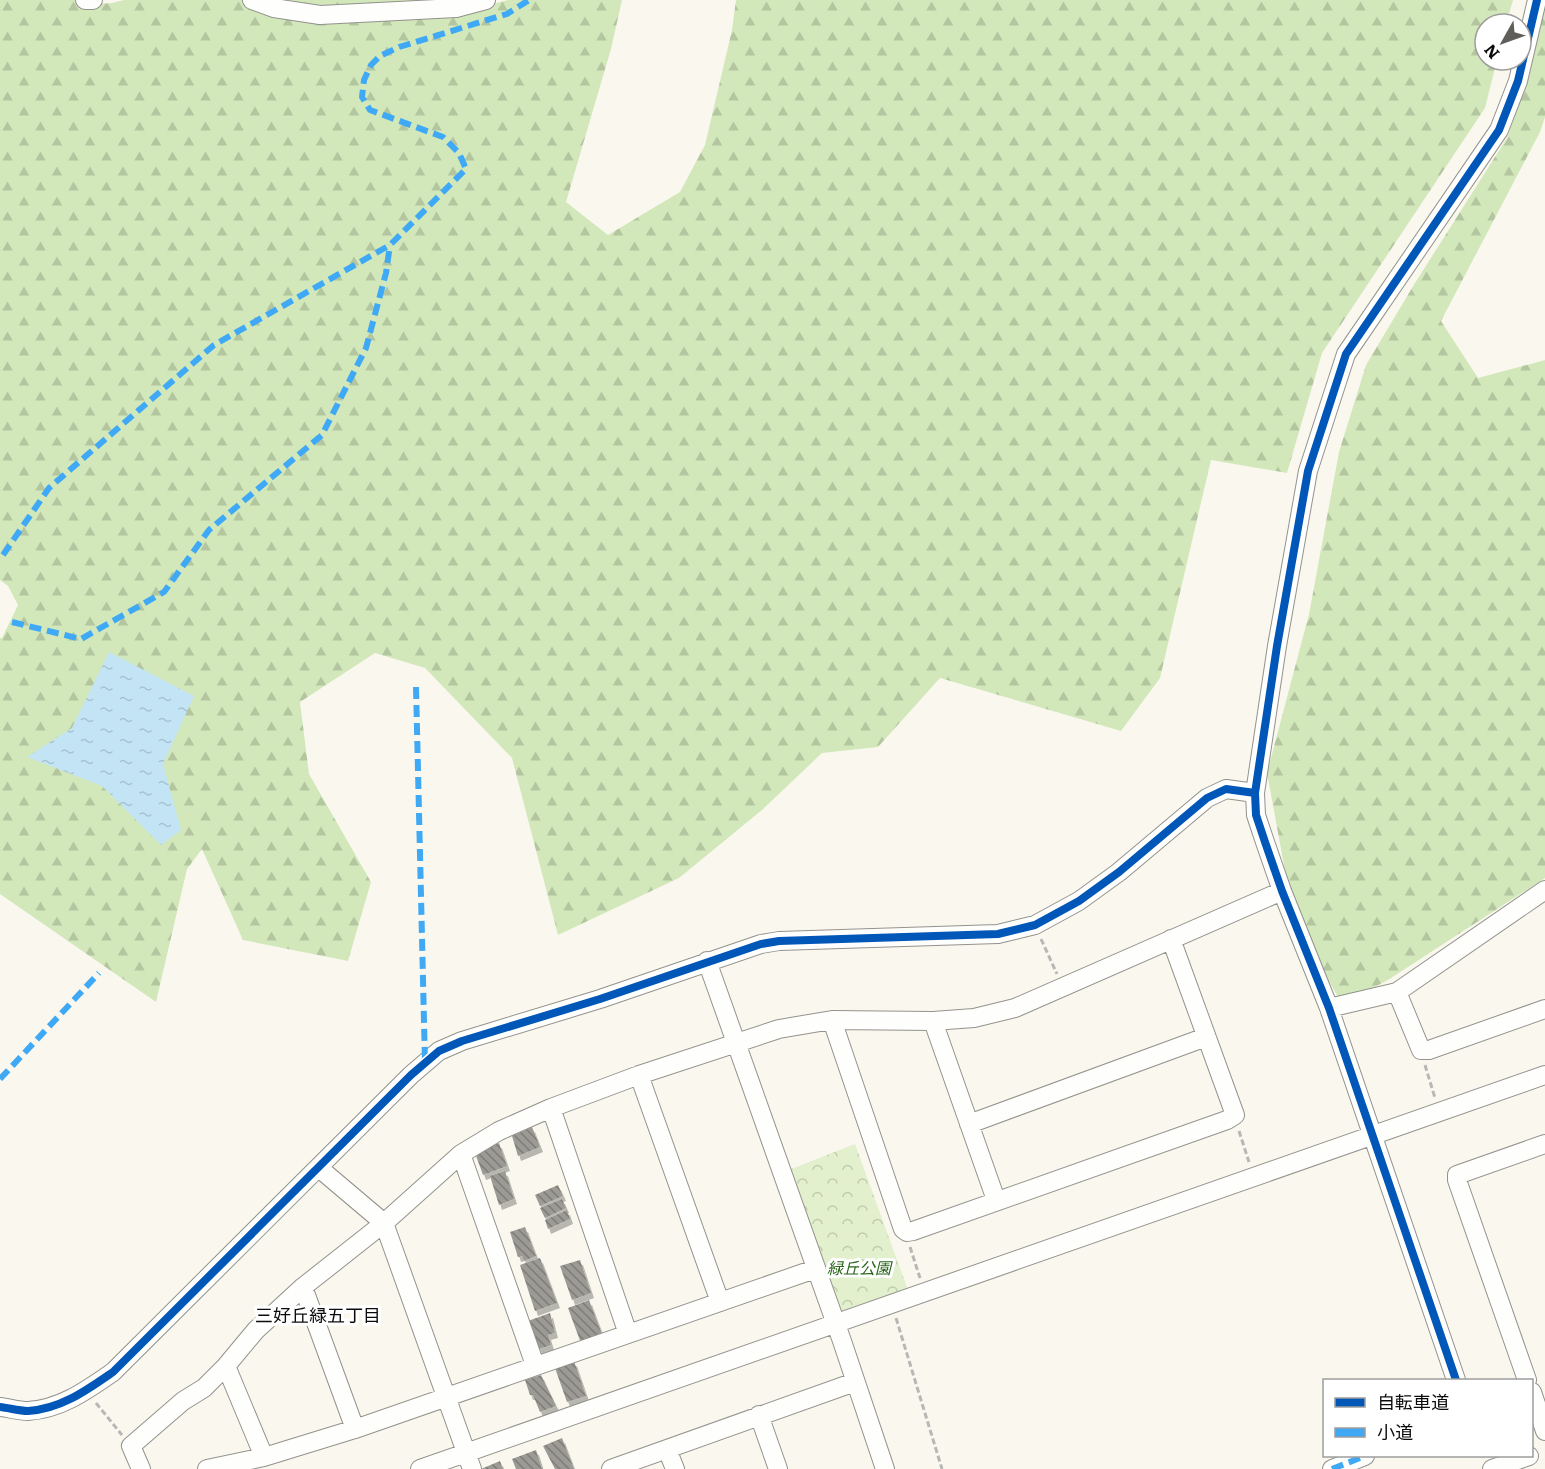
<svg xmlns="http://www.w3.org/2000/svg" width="1545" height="1469" font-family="Literata,'Noto Sans JP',serif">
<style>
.forest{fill:url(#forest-firs)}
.park{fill:url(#park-crowns)}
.water{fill:url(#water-ripples)}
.building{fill:url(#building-back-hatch);filter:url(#shadow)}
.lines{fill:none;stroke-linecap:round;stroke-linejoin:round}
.minor-casing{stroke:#93928d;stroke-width:20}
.path{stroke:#b7b7b5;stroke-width:3;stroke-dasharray:6 3;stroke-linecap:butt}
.minor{stroke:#fefefc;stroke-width:18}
.quiet{stroke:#3fa9f5;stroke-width:6;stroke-dasharray:12 6;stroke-linecap:butt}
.cycleway-casing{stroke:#fff;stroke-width:11}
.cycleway{stroke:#0057b8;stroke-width:8}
.labels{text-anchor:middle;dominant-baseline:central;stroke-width:6;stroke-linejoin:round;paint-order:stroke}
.park-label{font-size:16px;font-style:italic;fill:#29641a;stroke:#fff}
.neighbourhood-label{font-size:18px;fill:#0b0b0b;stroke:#fff}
</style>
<defs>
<pattern id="forest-firs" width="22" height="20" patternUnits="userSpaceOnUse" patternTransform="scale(1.5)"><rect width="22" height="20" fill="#d2e8bb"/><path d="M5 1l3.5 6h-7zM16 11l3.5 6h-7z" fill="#b3c69f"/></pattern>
<pattern id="park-crowns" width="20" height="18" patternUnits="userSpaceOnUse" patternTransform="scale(1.5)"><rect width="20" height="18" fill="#e2f0cd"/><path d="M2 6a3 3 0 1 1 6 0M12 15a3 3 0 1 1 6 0" fill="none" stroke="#c1ccaf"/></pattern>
<pattern id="water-ripples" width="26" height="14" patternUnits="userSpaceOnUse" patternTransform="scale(1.5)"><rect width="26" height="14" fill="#c3e4f5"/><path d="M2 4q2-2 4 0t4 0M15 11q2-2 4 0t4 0" fill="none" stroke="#a6c2d1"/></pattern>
<pattern id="building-back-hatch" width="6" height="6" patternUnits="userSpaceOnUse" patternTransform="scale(1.5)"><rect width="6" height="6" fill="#9c9a94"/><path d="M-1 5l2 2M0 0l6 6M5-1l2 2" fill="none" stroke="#7d7c77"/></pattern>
<filter id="shadow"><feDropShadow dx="3" dy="5" stdDeviation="0" flood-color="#0004"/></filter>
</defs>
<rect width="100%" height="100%" fill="#faf8ee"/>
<path class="forest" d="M0,0H79L95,4L112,3L124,0H242L276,13L461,12L508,0H622L611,49L566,202L608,235L680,192L705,145L732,30L736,0H1513L1506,24H1485V60H1497L1485,108L1322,353L1287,473L1211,460L1160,678L1121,731L940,678L878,747L822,753L762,810L679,878L558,935L512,758L425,668L375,653L300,702L309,774L371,882L348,961L243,940L202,849L187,869L156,1002L0,894V638H2L18,605L8,586L0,580Z
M285,0H459C401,6 343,13 285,0Z
M1545,0V117L1540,132L1441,321L1478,378L1545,360V878L1388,980L1342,1004L1322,969L1286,876L1267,773L1309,614L1339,452L1366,365L1415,283L1507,138L1526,83Z"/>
<path class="park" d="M855,1144L908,1290L836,1317L786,1171Z"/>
<path class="water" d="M109,652L194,696L163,764L181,830L161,845L102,786L27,757L72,728Z"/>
<path class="building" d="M532,1127L540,1147L518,1156L512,1136Z
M499,1143L507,1166L483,1175L475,1153Z
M505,1171L514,1199L499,1205L490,1176Z
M558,1185L563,1196L540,1206L535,1195Z
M562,1199L566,1208L545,1218L540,1208Z
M567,1210L570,1219L548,1229L545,1220Z
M525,1227L536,1256L524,1261L522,1256L518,1257L510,1232Z
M540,1258L557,1303L535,1311L520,1265Z
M580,1260L591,1293L572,1300L560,1266Z
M589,1300L603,1337L582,1346L568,1308Z
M550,1313L555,1333L548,1335L551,1345L539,1349L528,1321Z
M574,1361L586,1396L567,1402L555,1368Z
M541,1375L556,1406L540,1412L533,1395H530L525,1380Z
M562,1438L574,1469H555L543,1446Z
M536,1450L542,1469H516L512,1459Z
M500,1461L503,1469H481Z"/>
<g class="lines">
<defs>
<path id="minor" d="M85,0H93
M252,0L274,8L320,15L456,8L486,0
M707,961L842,1341L885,1469
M1397,992L1421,1050H1429L1545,1009
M1329,1008L1397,992L1545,890
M832,1020L903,1229L907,1232L913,1231L1227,1120L1235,1115L1171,939
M933,1021L996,1200
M639,1075L720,1302
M551,1108L628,1334
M969,1124L1206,1037
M461,1154L535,1365
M319,1168L384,1223L472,1469
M303,1287L355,1429
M226,1366L264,1457
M1456,1380L1329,1008L1282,891L1265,842L1256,815L1255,793L1277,646L1308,471L1346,354L1499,130L1518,81L1537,0
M1527,1380L1457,1180V1175L1545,1144
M1532,1392L1545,1431
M0,1407C9,1408 19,1411 28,1411C61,1409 87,1390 113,1372L411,1075L439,1051L462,1041L600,999L761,944L779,941L998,934L1035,925L1079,901L1119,872L1207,798L1226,789L1255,793
M759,1415L778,1469
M667,1449L675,1469
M141,1469L131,1446L183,1401L204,1388L226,1366L256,1330L303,1287L384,1223L461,1154L499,1131L551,1108L639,1075L779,1029L832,1020L933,1021L974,1018L1015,1008L1282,891
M207,1469L264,1457L355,1429L815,1269
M420,1469L1545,1075
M611,1469L855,1382
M1332,1469L1365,1456
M1492,1469L1529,1456"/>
</defs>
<use href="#minor" class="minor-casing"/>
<path class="path" d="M1041,939L1057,974
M1425,1065L1435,1098
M1239,1131L1249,1162
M910,1247L920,1278
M896,1318L942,1469
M96,1403L122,1435"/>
<use href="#minor" class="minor"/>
<path class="quiet" d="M3,555L49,488L214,345L390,245L466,169L459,153L443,137L370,110L362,97L364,80L371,65L380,56L399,47L507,14L529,0
M12,622L81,639L164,592L209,530L322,435L366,348L386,273L390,245
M416,687L425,1063
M0,1079L99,973
M1332,1469L1365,1456"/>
<defs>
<path id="cycleway" d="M1456,1380L1329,1008L1282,891L1265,842L1256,815L1255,793L1277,646L1308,471L1346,354L1499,130L1518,81L1537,0
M0,1407C9,1408 19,1411 28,1411C61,1409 87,1390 113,1372L411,1075L439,1051L462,1041L600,999L761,944L779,941L998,934L1035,925L1079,901L1119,872L1207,798L1226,789L1255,793"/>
</defs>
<use href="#cycleway" class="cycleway-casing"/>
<use href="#cycleway" class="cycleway"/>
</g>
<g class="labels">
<g class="park-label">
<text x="859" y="1267">緑丘公園</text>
</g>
<g class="neighbourhood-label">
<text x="318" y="1314">三好丘緑五丁目</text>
</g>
</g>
<rect x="1323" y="1379" width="210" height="78" fill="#ffffff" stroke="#9d9d9d" stroke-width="1.5"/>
<rect x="1335" y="1398" width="30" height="9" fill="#0057b8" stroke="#9d9d9d" stroke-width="1.5"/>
<text x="1377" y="1409" font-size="18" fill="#0b0b0b">自転車道</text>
<rect x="1335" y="1428" width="30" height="9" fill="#3fa9f5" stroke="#9d9d9d" stroke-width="1.5"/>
<text x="1377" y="1439" font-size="18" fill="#0b0b0b">小道</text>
<g transform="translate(1503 42) rotate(230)"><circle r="28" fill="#ffffff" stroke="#9d9d9d" stroke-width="1.5"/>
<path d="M0-4.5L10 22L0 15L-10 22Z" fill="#5f5e5a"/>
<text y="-9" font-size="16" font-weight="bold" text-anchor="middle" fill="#0b0b0b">N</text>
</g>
</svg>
